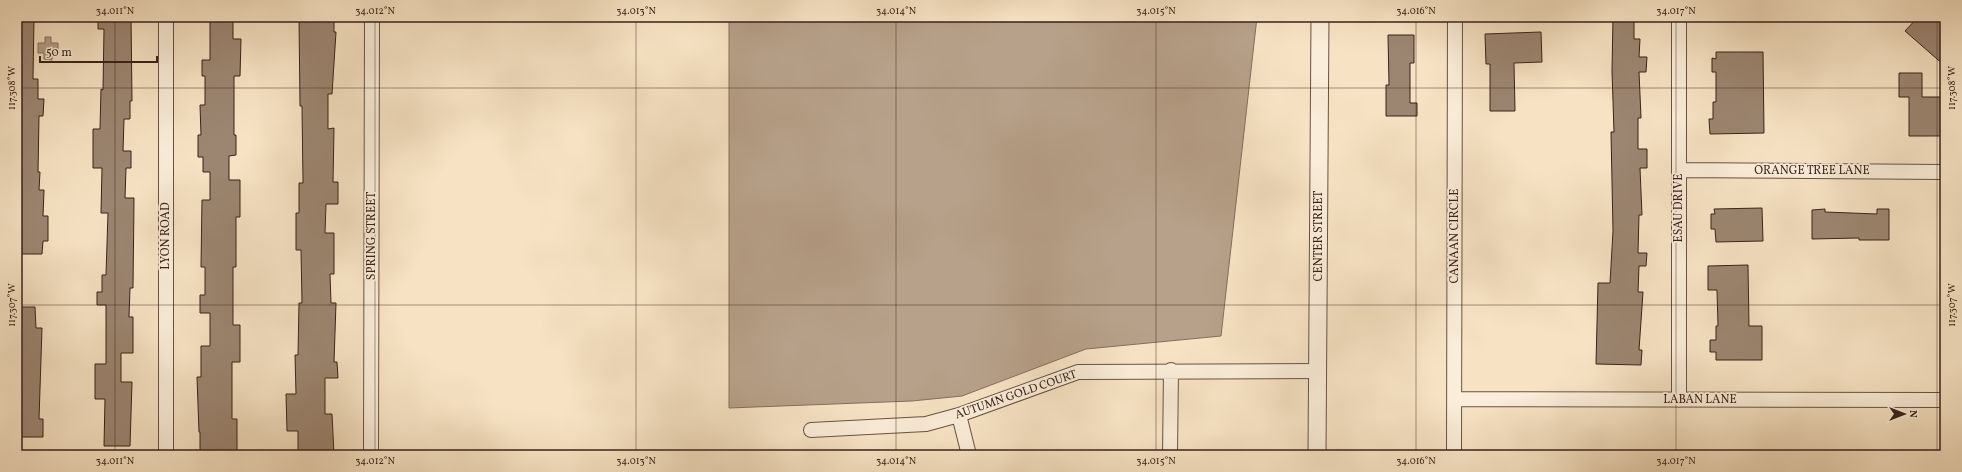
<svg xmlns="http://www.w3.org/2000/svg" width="1962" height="472" font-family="Vollkorn,serif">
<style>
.water{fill:#b7a18a;stroke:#856e5d}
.building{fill:#9c8672;stroke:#3a2219}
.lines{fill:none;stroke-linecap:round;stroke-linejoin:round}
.minor-casing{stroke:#695244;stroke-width:16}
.tertiary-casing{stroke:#695244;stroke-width:19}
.minor{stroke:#faedd9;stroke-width:14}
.tertiary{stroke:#faedd9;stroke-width:17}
.ticks{fill:none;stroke:#3a2219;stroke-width:1;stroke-opacity:0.45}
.labels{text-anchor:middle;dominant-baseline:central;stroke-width:3.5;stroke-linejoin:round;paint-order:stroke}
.street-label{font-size:12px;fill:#3a2219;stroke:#faedd9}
.neatline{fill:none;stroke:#3a2219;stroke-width:1.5}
.ticks-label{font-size:10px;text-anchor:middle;fill:#3a2219}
</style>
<rect width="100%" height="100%" fill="#f7e3c4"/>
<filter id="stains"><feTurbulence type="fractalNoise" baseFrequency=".005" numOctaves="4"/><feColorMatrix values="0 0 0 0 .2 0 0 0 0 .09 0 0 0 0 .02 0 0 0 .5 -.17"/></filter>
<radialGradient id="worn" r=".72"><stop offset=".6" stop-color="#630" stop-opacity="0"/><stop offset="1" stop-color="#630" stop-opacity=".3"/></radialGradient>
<path class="water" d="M729,17H1257L1221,336L1086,349L962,396L912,401L729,408Z
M45,37H51V43H58V53H52V60L44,59V53H38V43H45Z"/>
<path class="building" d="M17,17H34L33,79H38V99H44L43,116H39L38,172H40L39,190H44L43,216H48V241H43L42,254H17Z
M98,17H131L132,101H130V119H124L123,151H131V168H126L125,198H134L133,288H130L129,317H133V353H121V382H132L130,446H104L105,399H95V364H106V305H97V292H102V275H106L108,213H101L102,168H93V129H100L101,89L103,90L104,29H98Z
M210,17H233V39H241L240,76H234V135H236V155L229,156V180H240V217H236V267H233V325H240V362H232V419H237V455H200V432H199L197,377H201V346H210V313H200V295H205V267H201L202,200H210V172H203V157H198V135H201L200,105H205V76H202V60H210Z
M299,17H334V32H336L332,94H328V129L334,128L333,182H338V204H326L325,233H334V274H330L331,303H336L334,362H337L338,378H325V414H332L334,455H298V431H287L286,394H296L295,355H298L299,303H302L301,250H296V213H299V183H303L302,106H300Z
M1613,17H1634V39H1640L1639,57H1647L1646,72H1639L1641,118H1638V149H1647V168H1640L1642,215H1639L1638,253H1647L1646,266H1639L1638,292H1643L1639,350H1642L1641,365L1596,364L1598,283H1610L1613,231L1611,132H1614L1612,71Z
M1918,17H1945V66L1905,31Z
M1541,32L1542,62L1514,63L1515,111H1490V64H1486L1485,34Z
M1388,35H1414V63H1410V103H1417V116H1386V85H1389Z
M1716,52H1763L1764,133L1710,134L1709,119H1713V102H1716V72H1712V58L1716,59Z
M1899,73H1922V97H1945V136H1909V97H1899Z
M1762,208L1763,241L1716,242L1715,229H1711V214H1715L1714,209Z
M1825,209V212L1877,214V209H1889V240H1859V238L1812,239V210Z
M1748,265L1749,326H1762V360H1716V352H1710V340H1716V326H1718L1717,290H1708V266Z
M17,307H35L36,328H42L39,419H43V437H17Z"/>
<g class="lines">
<defs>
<path id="minor" d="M1679,170L1945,172
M1455,399L1945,400
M1679,400V17
M959,415L969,455
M811,430L926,424L959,415L1078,372L1318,371
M166,455V17
M371,455L372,17
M1170,455L1171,370
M1454,455L1455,17"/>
<path id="tertiary" d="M1317,455L1320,17"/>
</defs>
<use href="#minor" class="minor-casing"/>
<use href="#tertiary" class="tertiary-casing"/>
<use href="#minor" class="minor"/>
<use href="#tertiary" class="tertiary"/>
</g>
<path class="ticks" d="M115,17V455M375,17V455M636,17V455M896,17V455M1156,17V455M1416,17V455M1676,17V455M1937,17V455M17,88H1945M17,305H1945"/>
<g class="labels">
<g class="street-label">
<text x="1812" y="171">ORANGE TREE LANE</text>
<text transform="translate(1679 208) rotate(-90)">ESAU DRIVE</text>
<text transform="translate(166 236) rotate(-90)">LYON ROAD</text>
<text transform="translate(372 236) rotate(-90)">SPRING STREET</text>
<text transform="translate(1319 236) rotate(-90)">CENTER STREET</text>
<text transform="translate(1455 236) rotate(-90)">CANAAN CIRCLE</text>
<text transform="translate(1016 395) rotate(-19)">AUTUMN GOLD COURT</text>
<text x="1700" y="400">LABAN LANE</text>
</g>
</g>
<rect width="1962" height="472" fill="none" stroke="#f7e3c4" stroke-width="44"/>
<g transform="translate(1904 414) rotate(90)" stroke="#faedd9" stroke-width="3" paint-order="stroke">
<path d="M0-3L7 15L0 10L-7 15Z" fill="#3a2219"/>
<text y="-6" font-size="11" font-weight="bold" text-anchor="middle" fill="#3a2219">N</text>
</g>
<path d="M40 56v6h117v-6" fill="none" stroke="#3a2219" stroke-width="2"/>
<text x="46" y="56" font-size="12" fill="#3a2219" stroke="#faedd9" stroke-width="3" paint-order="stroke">50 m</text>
<rect x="22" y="22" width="1918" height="428" class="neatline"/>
<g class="ticks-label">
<text x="115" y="14">34.011°N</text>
<text x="375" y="14">34.012°N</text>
<text x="636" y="14">34.013°N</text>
<text x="896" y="14">34.014°N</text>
<text x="1156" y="14">34.015°N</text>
<text x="1416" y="14">34.016°N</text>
<text x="1676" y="14">34.017°N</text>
<text transform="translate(1951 88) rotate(-90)" y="4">117.308°W</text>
<text transform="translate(11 88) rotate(-90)" y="4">117.308°W</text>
<text transform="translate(1951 305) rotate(-90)" y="4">117.307°W</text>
<text transform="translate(11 305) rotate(-90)" y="4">117.307°W</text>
<text x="115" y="464">34.011°N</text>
<text x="375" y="464">34.012°N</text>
<text x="636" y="464">34.013°N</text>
<text x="896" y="464">34.014°N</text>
<text x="1156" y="464">34.015°N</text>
<text x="1416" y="464">34.016°N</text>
<text x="1676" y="464">34.017°N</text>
</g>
<rect width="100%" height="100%" filter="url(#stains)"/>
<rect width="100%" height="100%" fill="url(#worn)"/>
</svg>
